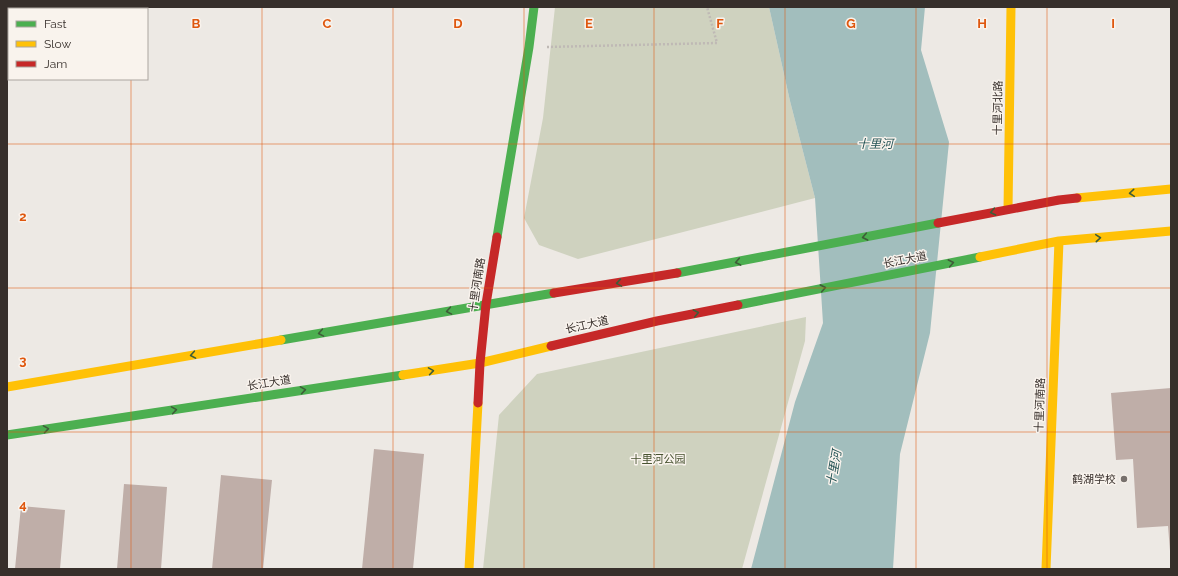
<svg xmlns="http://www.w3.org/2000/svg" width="1178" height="576" font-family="Raleway,'Noto Sans SC',sans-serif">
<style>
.green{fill:#cfd2bf}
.water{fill:#a2bebd}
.building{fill:#bfaea8}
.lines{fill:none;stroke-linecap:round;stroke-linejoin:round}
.path{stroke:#bfb9b5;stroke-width:2.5;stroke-dasharray:2 2;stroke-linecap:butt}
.fast{stroke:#4caf50;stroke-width:9}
.slow{stroke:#ffc107;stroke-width:9}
.jam{stroke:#c62828;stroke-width:9}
.oneway{stroke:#3e5c38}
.grid{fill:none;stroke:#df570e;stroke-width:1;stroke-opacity:0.55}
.poi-dot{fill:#77706c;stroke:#f9f3ed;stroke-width:1.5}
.labels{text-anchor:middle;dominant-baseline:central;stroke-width:3;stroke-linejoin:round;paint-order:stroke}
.street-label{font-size:11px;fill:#372f2b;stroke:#f9f3ed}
.park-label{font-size:11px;fill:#485331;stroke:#f9f3ed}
.poi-label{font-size:11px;fill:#372f2b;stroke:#f9f3ed;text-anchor:end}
.water-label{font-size:12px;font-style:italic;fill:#245355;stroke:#f9f3ed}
.grid-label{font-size:13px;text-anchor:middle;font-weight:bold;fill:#df570e;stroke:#f9f3ed;stroke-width:3;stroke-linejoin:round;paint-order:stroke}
</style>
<rect width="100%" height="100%" fill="#ede9e4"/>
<path class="green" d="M555,7H769L790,101L815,198L578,259L539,245L524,218L543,118Z
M806,317L805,341L742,569H483L499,415L537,374Z"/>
<path class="water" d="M769,7H925L921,50L949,142L930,333L900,454L893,569H751L795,402L823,323L815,198L790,101Z"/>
<path class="building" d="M1171,388V551H1170L1168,526L1137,528L1133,459L1116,460L1111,393Z
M374,449L424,454L413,569H362Z
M221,475L272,480L263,569H212Z
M124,484L167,487L161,569H117Z
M21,506L65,510L60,569H15Z"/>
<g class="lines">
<path class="path" d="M547,47L717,43L707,7"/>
<path class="fast" d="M497,237L529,47L534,7
M677,273L938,223
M738,305L980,257
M281,340L554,293
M7,435L403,375"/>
<path class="slow" d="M1077,198L1171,189
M1008,209L1011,7
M980,257L1059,241L1171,231
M403,375L480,363L551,346
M7,387L281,340
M469,569L478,403
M1046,569L1059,241"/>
<path class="jam" d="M938,223L1059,200L1077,198
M554,293L677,273
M551,346L657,321L738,305
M478,403L480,363L486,304L497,237"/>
</g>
<defs><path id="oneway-chevron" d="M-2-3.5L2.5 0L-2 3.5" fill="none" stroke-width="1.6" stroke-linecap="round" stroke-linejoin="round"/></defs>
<g class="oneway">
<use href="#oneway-chevron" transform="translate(1132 193) rotate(175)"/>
<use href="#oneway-chevron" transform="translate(993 212) rotate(169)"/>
<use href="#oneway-chevron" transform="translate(865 237) rotate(169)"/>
<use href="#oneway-chevron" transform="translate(1098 238) rotate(-5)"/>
<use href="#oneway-chevron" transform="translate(738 262) rotate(169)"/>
<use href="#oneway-chevron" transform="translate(951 263) rotate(-11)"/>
<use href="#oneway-chevron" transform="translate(619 283) rotate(171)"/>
<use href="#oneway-chevron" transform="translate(823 288) rotate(-11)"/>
<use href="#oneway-chevron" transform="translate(449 311) rotate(170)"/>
<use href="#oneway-chevron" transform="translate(696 313) rotate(-11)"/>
<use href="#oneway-chevron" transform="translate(321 333) rotate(170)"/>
<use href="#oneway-chevron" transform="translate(193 355) rotate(170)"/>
<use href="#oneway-chevron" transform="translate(431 371) rotate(-9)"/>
<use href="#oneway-chevron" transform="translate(303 390) rotate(-9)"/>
<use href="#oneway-chevron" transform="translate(174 410) rotate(-9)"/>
<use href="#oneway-chevron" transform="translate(46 429) rotate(-9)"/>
</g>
<path class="grid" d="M131,7V9M262,7V569M393,7V569M524,7V569M654,7V569M785,7V569M916,7V569M1047,7V569M131,79V569M7,144H1171M7,288H1171M7,432H1171"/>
<circle class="poi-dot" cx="1124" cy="479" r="4"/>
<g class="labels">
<g class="street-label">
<text transform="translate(998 108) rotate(-89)">十里河北路</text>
<text transform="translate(905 260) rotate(-11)">长江大道</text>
<text transform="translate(477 285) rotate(-81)">十里河南路</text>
<text transform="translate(587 325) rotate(-13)">长江大道</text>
<text transform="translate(269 383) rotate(-9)">长江大道</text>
<text transform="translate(1040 405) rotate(-88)">十里河南路</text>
</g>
<g class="park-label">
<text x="658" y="459">十里河公园</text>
</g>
<g class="poi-label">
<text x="1116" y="479">鹤湖学校</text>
</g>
<g class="water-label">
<text x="875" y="144">十里河</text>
<text transform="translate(834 468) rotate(-80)">十里河</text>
</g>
</g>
<g class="grid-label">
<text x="196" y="28">B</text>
<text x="327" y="28">C</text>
<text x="458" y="28">D</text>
<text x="589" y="28">E</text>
<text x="720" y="28">F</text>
<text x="851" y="28">G</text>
<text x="982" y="28">H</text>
<text x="1113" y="28">I</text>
<text x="23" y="221">2</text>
<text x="23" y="365">3</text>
<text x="23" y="509">4</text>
</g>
<rect width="1178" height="576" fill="none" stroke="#372f2b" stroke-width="16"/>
<rect x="8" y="8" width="140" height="72" fill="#f9f3ed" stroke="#aba59f"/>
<rect x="16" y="21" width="20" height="6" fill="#4caf50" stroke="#aba59f"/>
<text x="44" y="28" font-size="12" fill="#372f2b">Fast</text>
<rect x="16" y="41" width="20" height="6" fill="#ffc107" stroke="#aba59f"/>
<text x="44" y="48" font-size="12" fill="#372f2b">Slow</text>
<rect x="16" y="61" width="20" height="6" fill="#c62828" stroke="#aba59f"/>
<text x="44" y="68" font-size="12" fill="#372f2b">Jam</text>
</svg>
